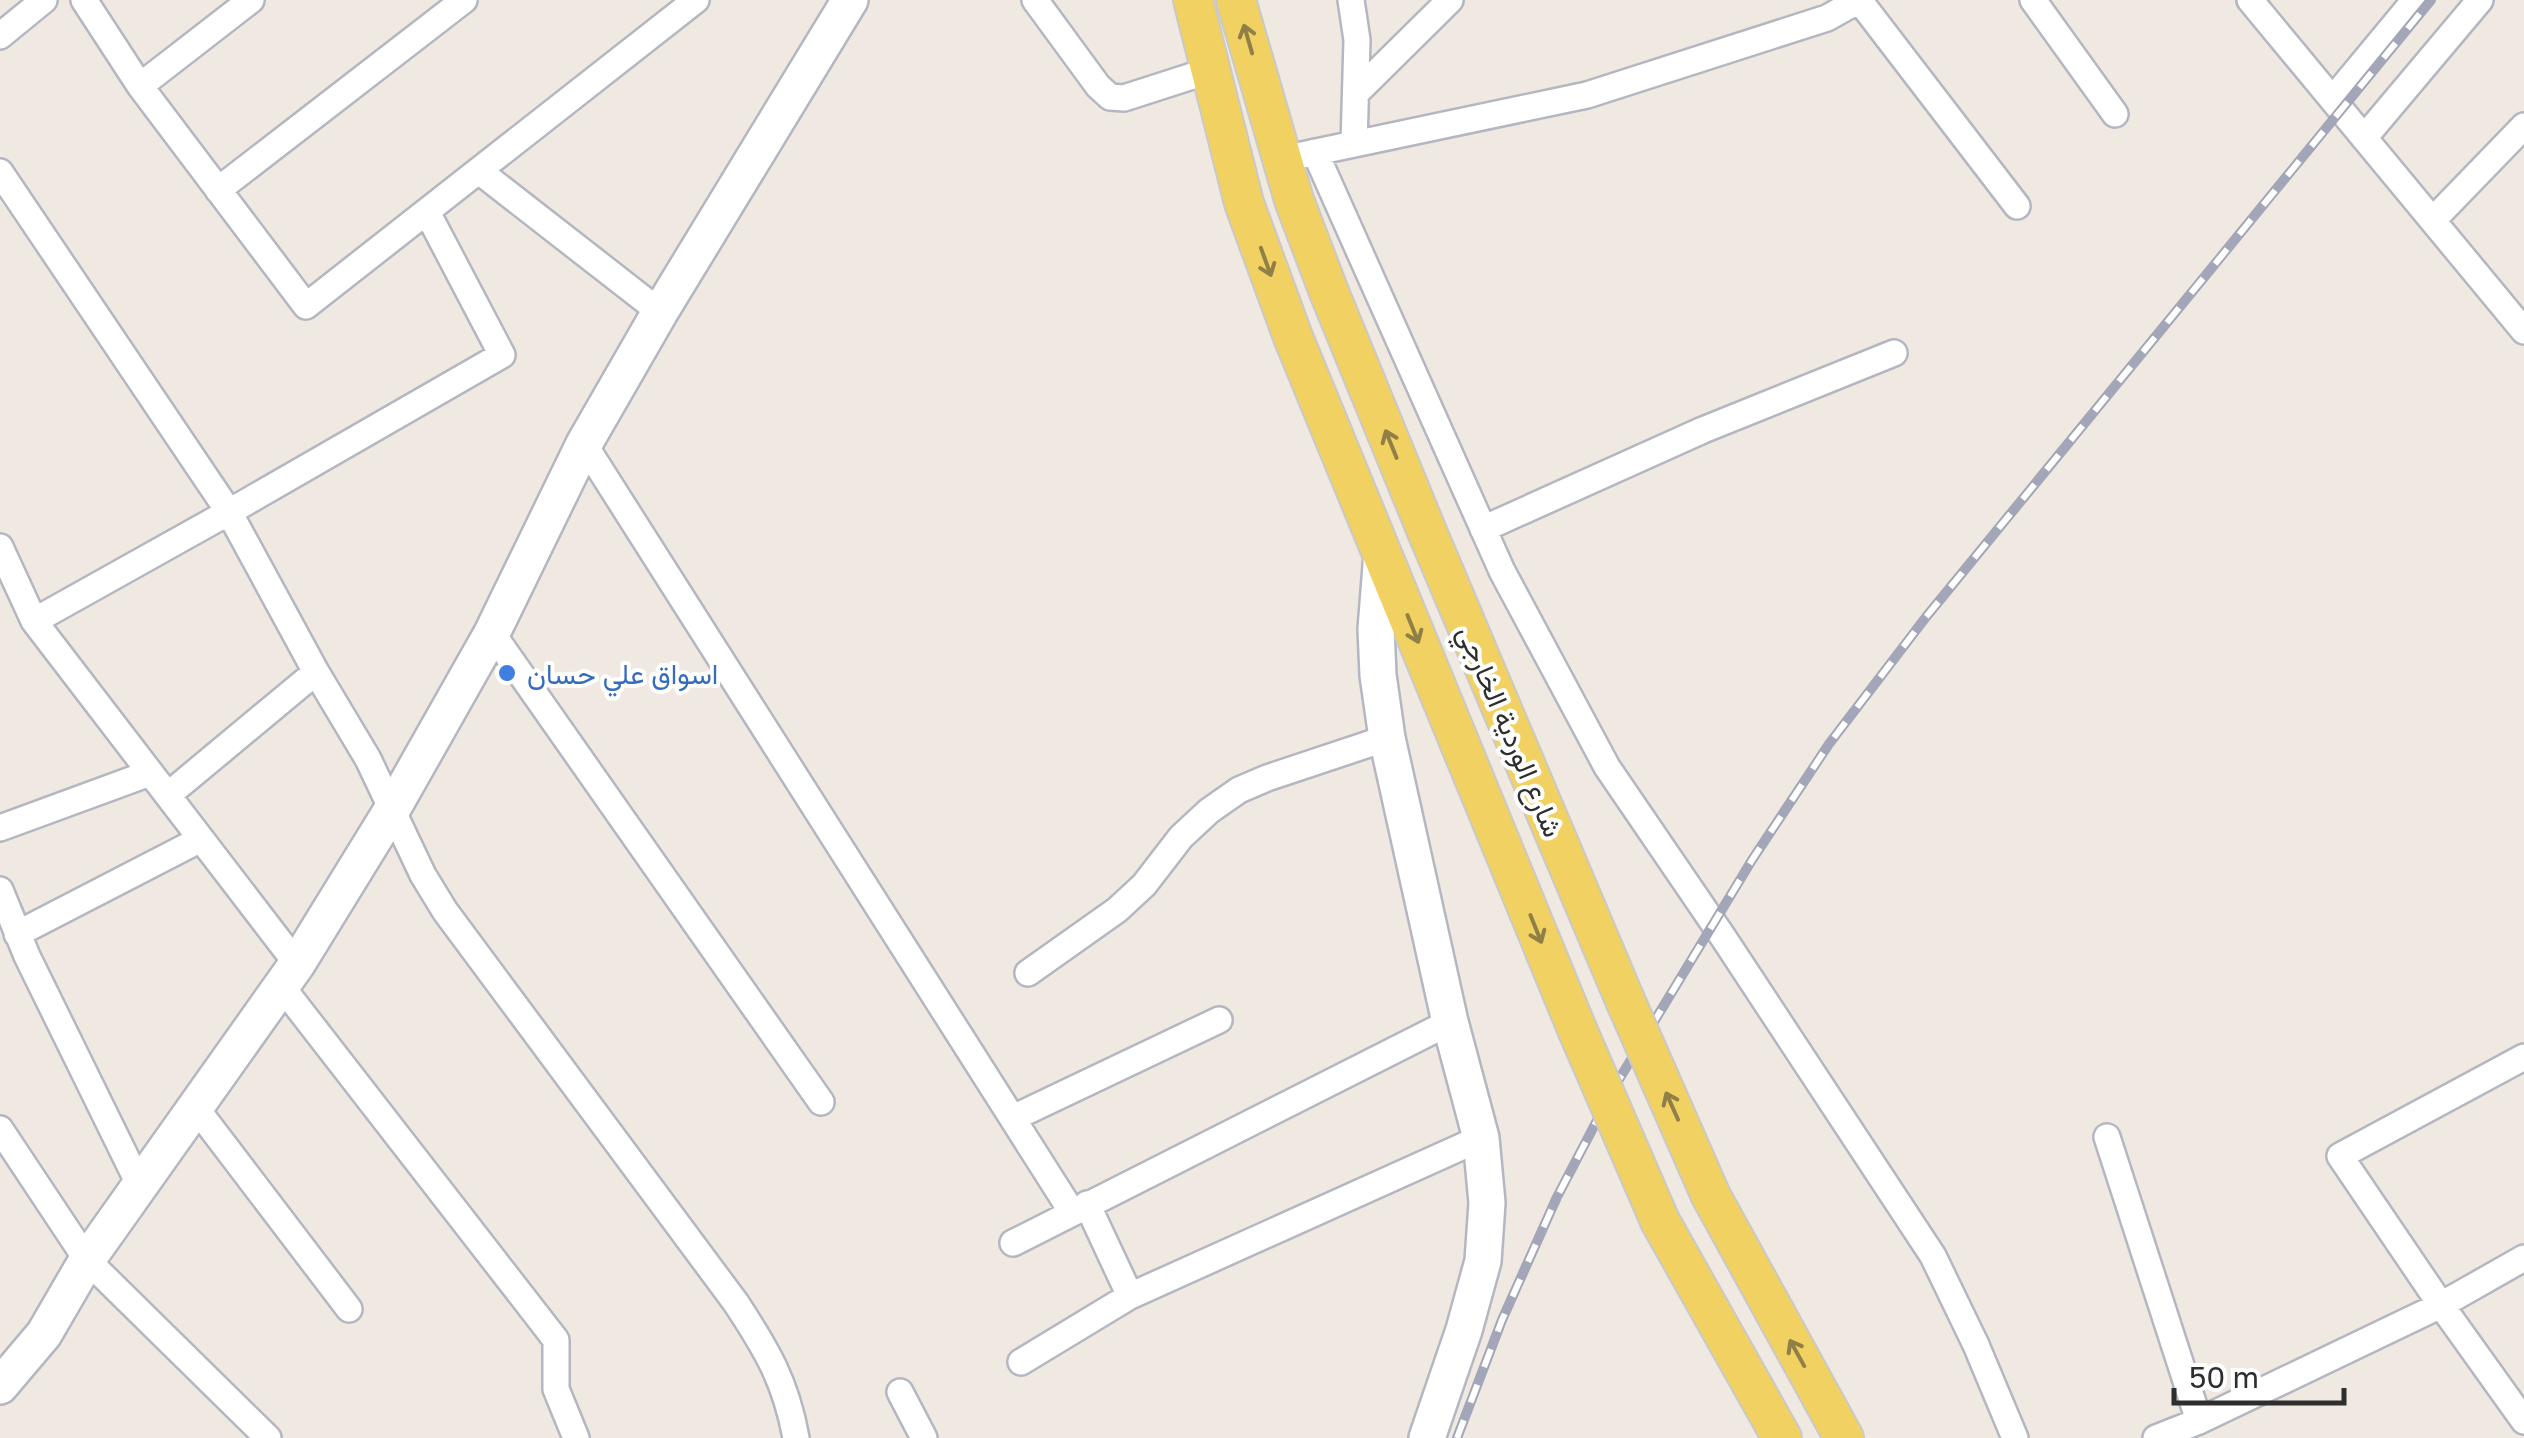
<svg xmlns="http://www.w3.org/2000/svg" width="2524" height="1438" font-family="'Golos Text',Vazirmatn,sans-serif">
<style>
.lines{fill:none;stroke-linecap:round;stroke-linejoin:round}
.street-casing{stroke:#b4b7c1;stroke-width:30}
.secondary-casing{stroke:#b4b7c1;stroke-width:40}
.primary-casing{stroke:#c9c9c9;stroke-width:42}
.street{stroke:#fff;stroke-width:25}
.secondary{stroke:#fff;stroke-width:35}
.primary{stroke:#f2d163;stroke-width:38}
.rail-casing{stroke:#a3a6b8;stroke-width:10}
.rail{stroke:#fff;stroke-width:6;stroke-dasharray:19;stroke-linecap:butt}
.primary-bridge-casing{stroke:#c9c9c9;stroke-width:42;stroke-linecap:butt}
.primary-bridge{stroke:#f2d163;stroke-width:38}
.oneway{stroke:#908048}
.shop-dot{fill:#3f7fe0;stroke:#fff;stroke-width:4}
.labels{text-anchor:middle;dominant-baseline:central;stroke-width:8;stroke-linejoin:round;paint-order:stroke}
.shop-label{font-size:28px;fill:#366cbe;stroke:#fff;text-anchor:start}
.street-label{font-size:28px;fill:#2e2e2e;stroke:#fff}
</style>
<rect width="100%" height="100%" fill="#efe9e1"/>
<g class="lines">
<defs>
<path id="street" d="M84,0L140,86L306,306L696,0
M1035,0L1098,86L1110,97L1124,98L1211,70
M1351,0L1357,40L1354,144
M1859,0L2017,206
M2033,0L2115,114
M2250,0L2524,331
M0,36L44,0
M140,86L251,0
M1356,93L1450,0
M2333,99L2415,0
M2364,138L2480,0
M1315,152L1502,571L1607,767L1723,937L1933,1256L1976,1345L2015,1438
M1302,155L1587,95L1827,18L1859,0
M479,171L660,312
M0,172L229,512L316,672L368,759L423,875L445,911L736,1303C767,1350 786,1382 796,1438
M218,190L464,0
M2433,220L2524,126
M584,444L1072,1212
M1483,529L1703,430L1894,353
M0,547L34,621L297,964
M34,621L229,512L502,355L427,212
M492,633L821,1102
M168,795L316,672
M0,828L150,773
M0,890L27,956L140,1186
M17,934L201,839
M1028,973L1117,910L1144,885L1181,837L1209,811L1239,790L1267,778L1387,738
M282,987L556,1340V1389L576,1438
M2524,1057L2340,1156L2441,1305L2524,1421
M196,1108L349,1309
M1013,1118L1219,1020
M0,1129L87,1260L268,1438
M2107,1137L2199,1421
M1087,1204L1130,1296
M1013,1243L1450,1022
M1021,1362L1130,1296L1481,1138
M900,1392L924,1438
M2156,1438L2199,1421L2441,1305L2524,1258"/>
<path id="secondary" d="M1382,553L1376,629L1378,675L1387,738L1450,1022L1481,1138L1487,1203L1483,1261L1464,1330L1427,1438
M0,1386L44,1334L87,1260L297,964L393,808L492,633L584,444L660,312L850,0"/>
<path id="primary" d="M1193,0L1244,203L1293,337L1577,1029
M1236,0L1294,200L1329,292L1428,534L1625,1000
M1711,1196L1844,1438
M1660,1221L1782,1438"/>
</defs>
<use href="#street" class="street-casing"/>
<use href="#secondary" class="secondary-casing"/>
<use href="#primary" class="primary-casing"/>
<use href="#street" class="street"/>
<use href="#secondary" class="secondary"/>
<use href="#primary" class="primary"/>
<defs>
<path id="rail" d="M1457,1438L1502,1320L1557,1197L1615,1086L1752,860L1829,744L1926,617L2431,0"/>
</defs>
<use href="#rail" class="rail-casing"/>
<use href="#rail" class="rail"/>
<defs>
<path id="primary-bridge" d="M1625,1000L1711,1196
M1577,1029L1660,1221"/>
</defs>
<use href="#primary-bridge" class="primary-bridge-casing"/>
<use href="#primary-bridge" class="primary-bridge"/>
</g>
<defs><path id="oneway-shaft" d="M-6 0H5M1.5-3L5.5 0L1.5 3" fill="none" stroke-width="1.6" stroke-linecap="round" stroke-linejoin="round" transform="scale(2.5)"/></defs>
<g class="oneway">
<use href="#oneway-shaft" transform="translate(1248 39) rotate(-106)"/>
<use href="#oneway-shaft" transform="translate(1266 262) rotate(70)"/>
<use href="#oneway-shaft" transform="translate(1391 444) rotate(-112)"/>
<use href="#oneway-shaft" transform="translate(1413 629) rotate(68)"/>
<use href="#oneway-shaft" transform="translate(1536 929) rotate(68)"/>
<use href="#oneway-shaft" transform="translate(1672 1106) rotate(-114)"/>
<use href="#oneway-shaft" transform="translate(1797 1353) rotate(-119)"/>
</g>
<circle class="shop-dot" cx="507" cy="673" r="10"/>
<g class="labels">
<g class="shop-label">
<text x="527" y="673">اسواق علي حسان</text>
</g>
<g class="street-label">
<text transform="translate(1511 731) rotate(67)">شارع الوردية الخارجي</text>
</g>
</g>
<path d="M2174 1388v15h170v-15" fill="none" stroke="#2e2e2e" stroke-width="5"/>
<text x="2189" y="1388" font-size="30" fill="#2e2e2e" stroke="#ffffff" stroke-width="8" paint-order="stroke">50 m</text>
</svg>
